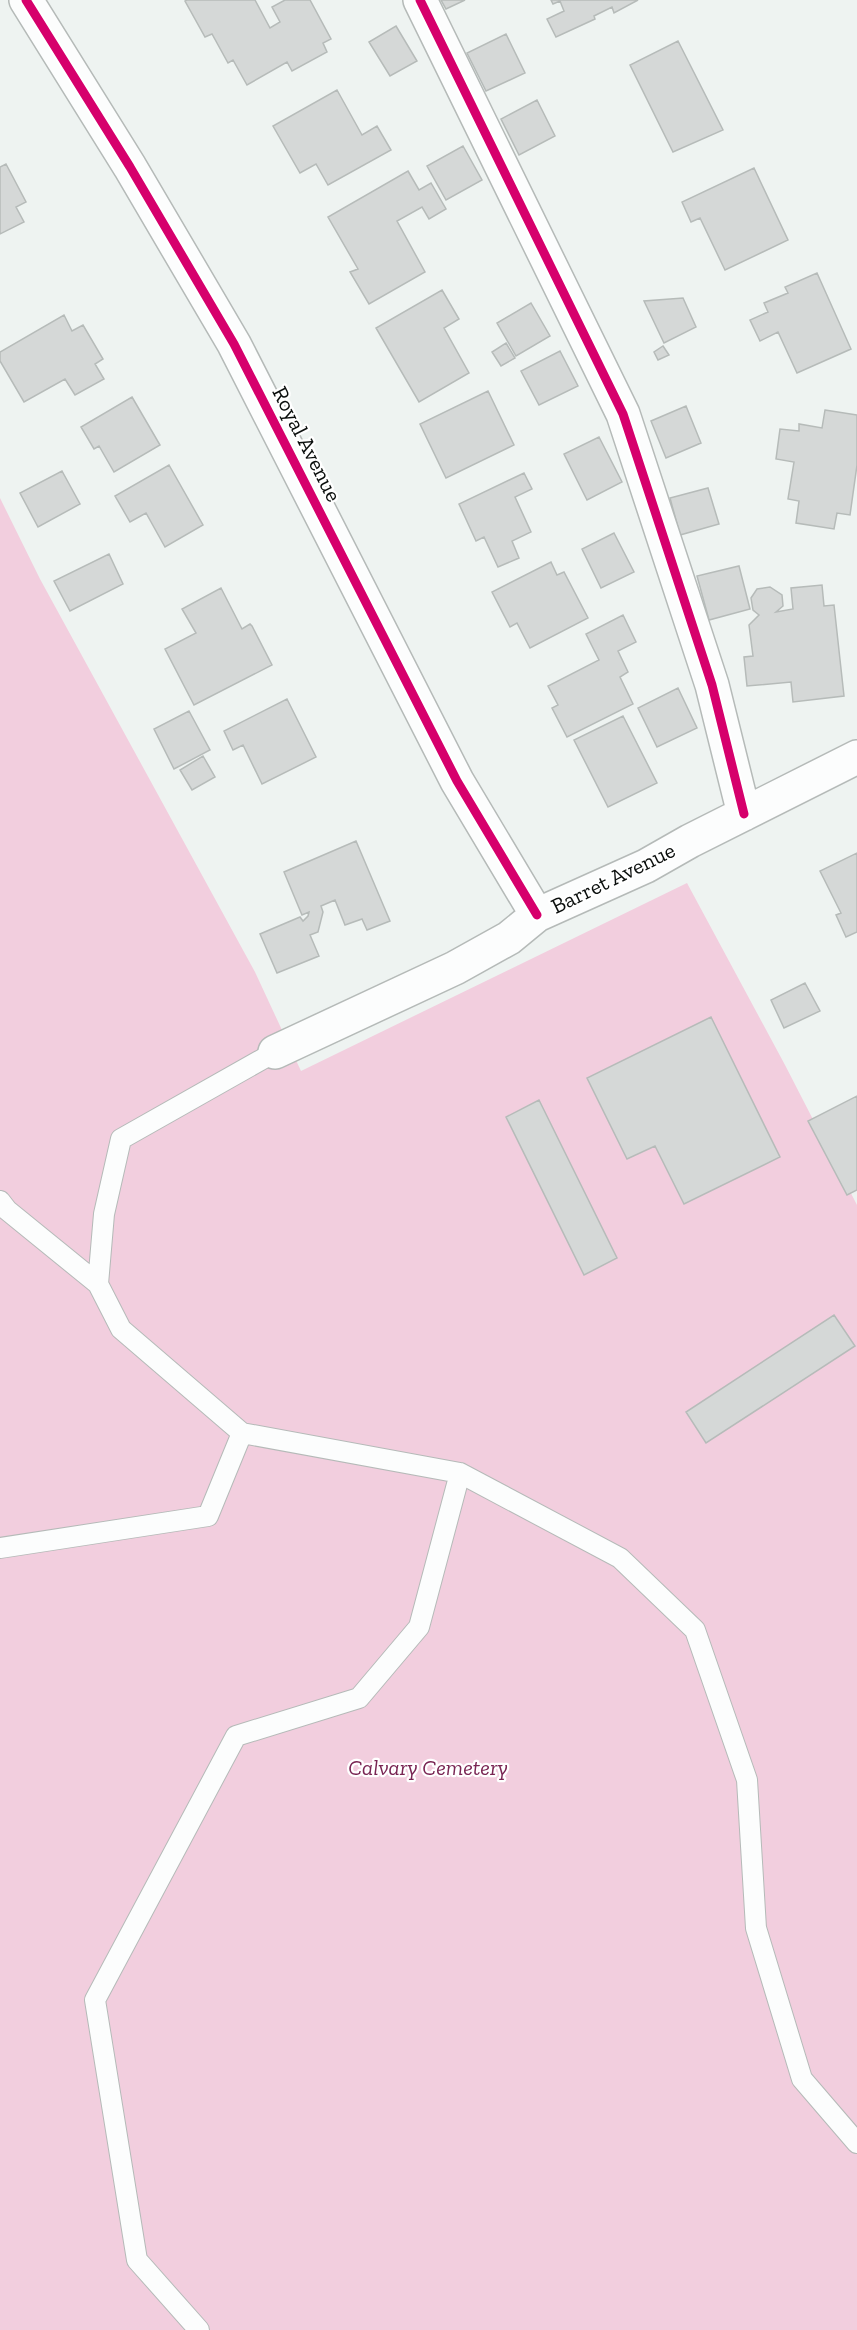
<svg xmlns="http://www.w3.org/2000/svg" width="857" height="2330" font-family="'Zilla Slab',serif">
<style>
.green{fill:#f2cede}
.building{fill:#d5d8d7;stroke:#b6bbb9;stroke-width:1.5}
.lines{fill:none;stroke-linecap:round;stroke-linejoin:round}
.service-casing{stroke:#b5bab8;stroke-width:22}
.minor-casing{stroke:#b5bab8;stroke-width:36}
.service{stroke:#fcfdfd;stroke-width:20}
.minor{stroke:#fcfdfd;stroke-width:33}
.cycleway-casing{stroke:#fff;stroke-width:13}
.cycleway{stroke:#d6006c;stroke-width:9}
.labels{text-anchor:middle;dominant-baseline:central;stroke-width:4.5;stroke-linejoin:round;paint-order:stroke}
.street-label{font-size:22px;fill:#0a0e0c;stroke:#fff}
.park-label{font-size:22px;font-style:italic;fill:#792553;stroke:#fff}
</style>
<rect width="100%" height="100%" fill="#eef3f1"/>
<path class="green" d="M0,498L40,579L255,972L301,1071L687,883L785,1065L857,1205V2330H0Z"/>
<path class="building" d="M187,0H255L270,28L280,22L272,7L285,0H310L331,39L323,43L327,52L292,71L287,62L247,85L233,60L228,63L212,34L205,37L185,1Z
M441,0H465L446,9Z
M551,0H638L614,13L612,7L594,16L595,19L556,37L547,19L564,11L560,1L553,4Z
M396,26L417,61L390,76L369,42Z
M506,34L525,73L486,91L467,53Z
M678,41L723,130L673,152L630,65Z
M337,90L362,135L377,126L391,150L328,185L316,164L300,173L273,126Z
M537,100L555,136L519,155L501,119Z
M463,146L482,180L446,200L427,166Z
M6,164L26,202L16,207L24,222L0,234V167Z
M754,168L788,240L725,270L700,218L691,222L682,202Z
M408,171L419,190L431,183L446,209L429,219L422,207L397,221L425,272L369,304L350,272L358,269L328,217Z
M817,273L851,349L797,373L778,332L760,341L750,320L768,312L764,303L788,293L785,287Z
M442,290L459,319L444,328L469,373L419,402L376,328Z
M683,298L696,327L664,343L644,301Z
M531,303L550,336L516,356L497,323Z
M64,315L72,331L83,325L103,359L95,364L104,379L75,395L65,379L24,402L0,361V352Z
M506,343L515,358L501,366L492,352Z
M663,346L669,355L658,360L654,352Z
M560,351L578,386L539,405L521,371Z
M488,391L514,445L446,478L420,424Z
M132,397L160,445L114,472L99,446L94,449L81,427Z
M686,406L701,443L666,458L651,421Z
M825,410L857,415V465L850,515L837,513L834,529L796,523L799,501L788,499L794,462L776,459L780,429L799,431V424L822,428Z
M599,437L622,482L587,500L564,454Z
M169,465L203,525L165,547L146,513L130,522L115,496Z
M62,471L80,504L38,527L20,493Z
M524,473L532,489L515,497L531,532L512,541L519,558L498,567L484,537L476,541L459,504Z
M708,488L719,524L680,535L670,498Z
M614,533L634,572L601,588L582,549Z
M109,554L123,584L70,611L54,581Z
M551,562L557,575L564,572L588,618L530,648L517,623L510,627L492,592Z
M739,566L750,609L709,620L697,576Z
M822,585L824,606L834,605L844,696L793,702L791,682L747,686L744,657L753,656L749,625L759,615L753,610L751,598L757,589L770,587L782,595L783,606L776,612L793,609L791,588Z
M221,588L242,629L250,624L252,626L272,665L194,705L165,649L196,633L182,609Z
M623,615L636,642L618,651L628,672L620,677L633,704L567,737L552,708L558,705L548,686L599,660L586,634Z
M678,688L697,728L657,747L638,708Z
M287,699L316,757L262,784L243,745L233,750L224,731Z
M189,711L210,750L174,769L154,729Z
M623,716L657,783L608,807L574,740Z
M203,756L215,777L192,790L180,770Z
M356,841L390,921L367,930L362,919L345,925L335,900L321,906L323,912L318,932L310,935L319,956L277,973L260,934L300,917L303,921L308,916L309,912L302,915L284,872Z
M857,853V932L846,937L836,915L841,913L820,871Z
M805,983L820,1011L784,1028L771,1000Z
M711,1017L780,1157L684,1204L655,1146L627,1159L587,1078Z
M857,1096V1190L847,1195L808,1121Z
M539,1100L617,1258L584,1275L506,1117Z
M834,1315L855,1346L706,1443L686,1412Z"/>
<g class="lines">
<defs>
<path id="service" d="M275,1052L121,1139L104,1214L98,1284L121,1329L242,1433L460,1473L620,1558L695,1630L747,1780L756,1928L802,2079L857,2143
M0,1201L7,1210L98,1284
M0,1548L208,1516L242,1433
M199,2330L137,2260L95,2000L236,1736L359,1698L419,1627L460,1473"/>
<path id="minor" d="M26,0L130,167L234,344L457,781L537,915
M420,0L623,414L712,685L744,814
M275,1052L455,968L509,938L537,915L646,866L690,841L857,757"/>
</defs>
<use href="#service" class="service-casing"/>
<use href="#minor" class="minor-casing"/>
<use href="#service" class="service"/>
<use href="#minor" class="minor"/>
<defs>
<path id="cycleway" d="M26,0L130,167L234,344L457,781L537,915
M420,0L623,414L712,685L744,814"/>
</defs>
<use href="#cycleway" class="cycleway-casing"/>
<use href="#cycleway" class="cycleway"/>
</g>
<g class="labels">
<g class="street-label">
<text transform="translate(307 444) rotate(63)">Royal Avenue</text>
<text transform="translate(613 878) rotate(-26)">Barret Avenue</text>
</g>
<g class="park-label">
<text x="428" y="1767">Calvary Cemetery</text>
</g>
</g>
</svg>
